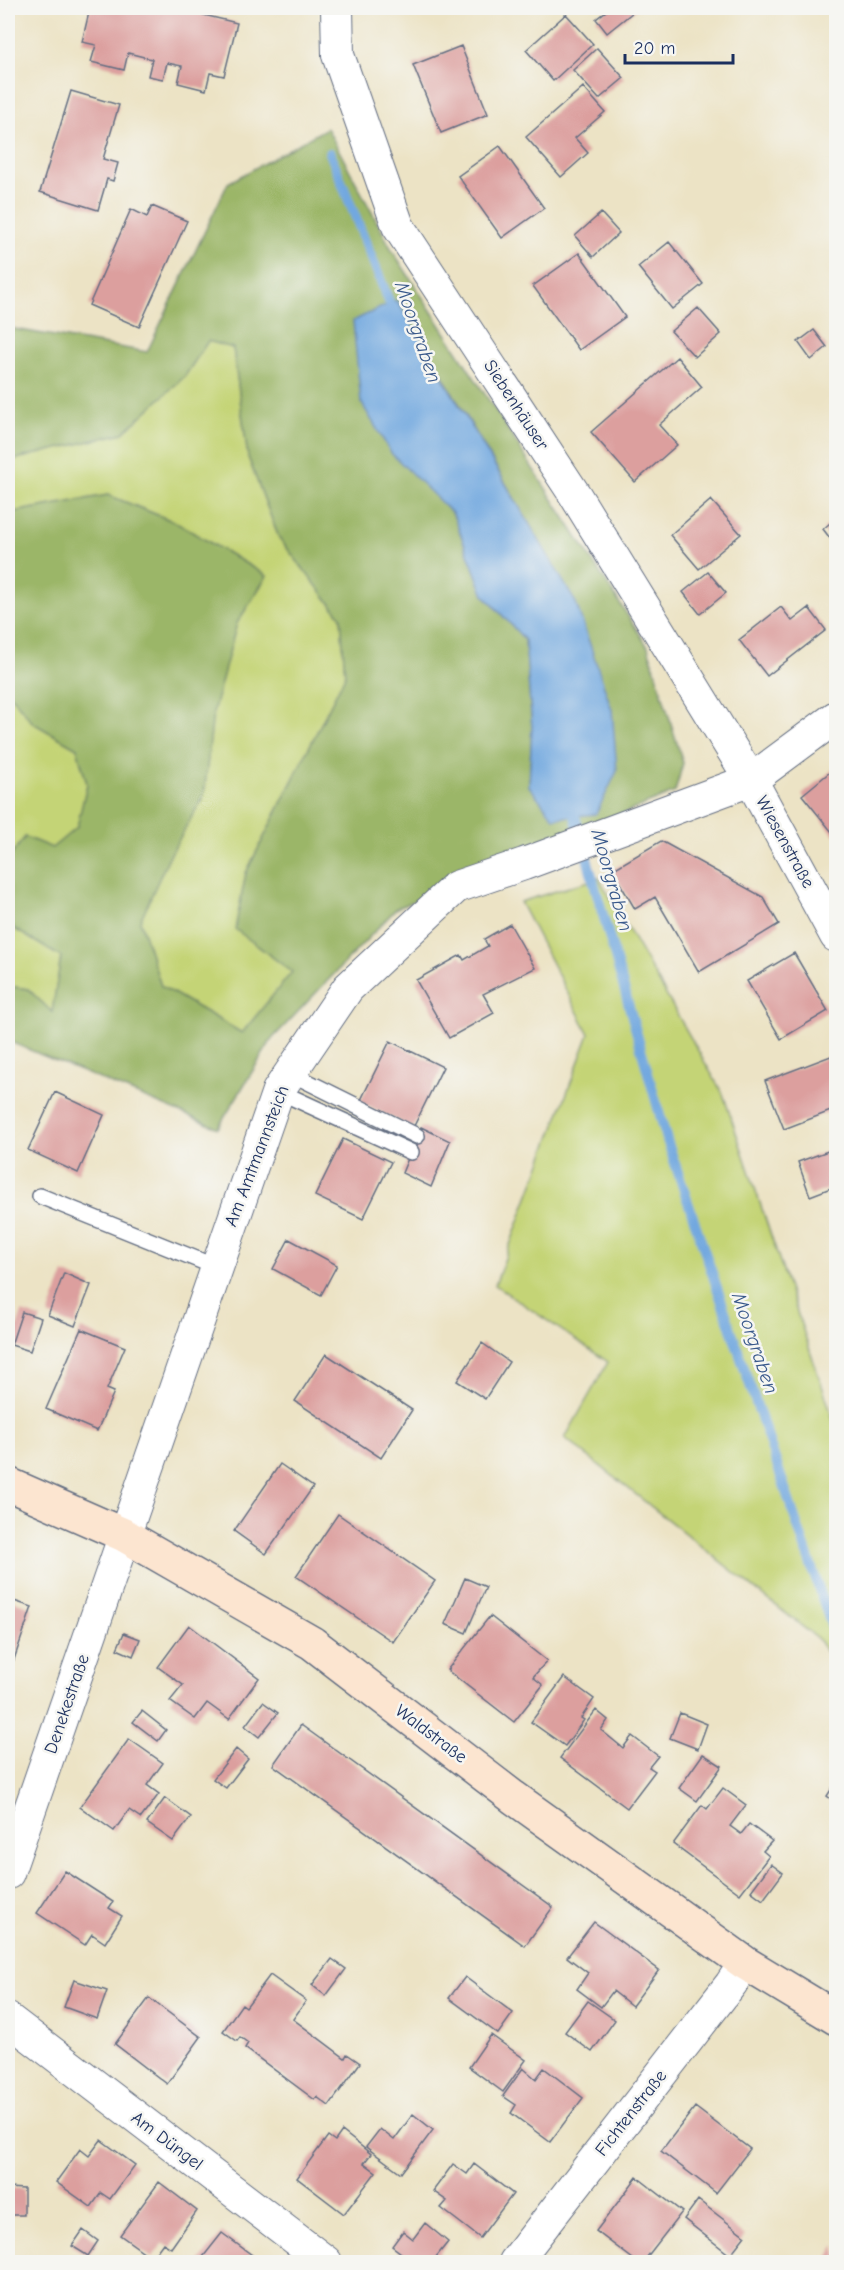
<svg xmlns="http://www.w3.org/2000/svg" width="844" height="2270" font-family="'Comic Neue',sans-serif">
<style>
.green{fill:#c4d476;stroke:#70826a;stroke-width:1.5}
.forest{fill:#9bb667;stroke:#5b7262;stroke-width:1.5;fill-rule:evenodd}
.water{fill:#72a8df;stroke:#466c9e;stroke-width:1.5}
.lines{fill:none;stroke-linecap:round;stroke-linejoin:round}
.stream{stroke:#72a8df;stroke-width:10}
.building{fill:#dc9f9e}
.lane-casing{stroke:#646e82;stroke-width:18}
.street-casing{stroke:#646e82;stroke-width:34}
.secondary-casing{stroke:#646e82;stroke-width:36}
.lane{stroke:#fff;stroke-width:15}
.street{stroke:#fff;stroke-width:32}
.secondary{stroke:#fce5d0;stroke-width:33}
.labels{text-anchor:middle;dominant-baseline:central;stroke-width:5;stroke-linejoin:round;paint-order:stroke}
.street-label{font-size:18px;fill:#1b2f5e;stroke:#f6f6f2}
.water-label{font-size:20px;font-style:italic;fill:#39598b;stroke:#f6f6f2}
</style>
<rect width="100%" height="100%" fill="#f6f6f2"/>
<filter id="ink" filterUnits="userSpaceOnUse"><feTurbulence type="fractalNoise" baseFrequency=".0167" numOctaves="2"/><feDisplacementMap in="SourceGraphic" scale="12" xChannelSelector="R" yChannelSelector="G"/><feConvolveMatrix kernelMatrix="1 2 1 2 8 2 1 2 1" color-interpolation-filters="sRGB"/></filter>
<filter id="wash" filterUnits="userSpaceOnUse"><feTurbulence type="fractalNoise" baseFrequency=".008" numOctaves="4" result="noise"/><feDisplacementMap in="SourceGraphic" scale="24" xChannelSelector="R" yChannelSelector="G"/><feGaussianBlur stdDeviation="1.35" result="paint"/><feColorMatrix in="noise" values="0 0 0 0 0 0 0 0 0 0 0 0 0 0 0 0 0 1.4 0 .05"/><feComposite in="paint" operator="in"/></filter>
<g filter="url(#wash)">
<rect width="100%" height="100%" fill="#ece3c5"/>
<path class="green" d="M208,341L233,348L248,457L279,538L341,617L345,676L246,873L236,929L293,972L242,1033L161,986L139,921L168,859L204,795L212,713L237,623L267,576L175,522L108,495L8,513V461L122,433L185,376Z
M8,692L33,723L77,748L87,784L78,827L52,848L25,837L8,859Z
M599,878L723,1094L836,1427V1667L818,1639L565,1438L608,1362L495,1285L589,1034L520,902Z
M8,907L13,928L61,957L52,1013L28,989L8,986Z"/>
<path class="forest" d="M327,128L392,250L648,647L683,763L675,792L397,908L272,1039L218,1128L8,1041V986L28,989L52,1012L61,957L13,928L8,907V859L25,837L52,848L77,827L87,784L77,748L33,723L8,692V513L108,495L175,522L267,576L237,623L213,713L204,795L168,859L140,921L161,986L242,1033L292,972L235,929L246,873L345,676L341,617L279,538L248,457L233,348L208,341L185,376L123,433L8,461V328L147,352L228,183ZM421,338L576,604L529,786L532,727L525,640L484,595L453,514Z"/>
<path class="water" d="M397,300L576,603L612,710L617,771L596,814L554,818L529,786L532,727L525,640L484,595L453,514L391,453L361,402L353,321Z"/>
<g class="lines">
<path class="stream" d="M330,153L394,314
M576,804L575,816L667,1140L836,1639"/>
</g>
<g id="blocks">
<path class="building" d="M90,8H175L237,23L224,76L210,73L206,90L178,83L182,66L167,63L163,79L148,76L152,59L128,53L124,70L91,62L96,45L82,42Z
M610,8H638L607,33L596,19Z
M566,14L593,44L553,81L526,50Z
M461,46L488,114L441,133L413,65Z
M597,48L624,78L599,99L573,70Z
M583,87L605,112L575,138L588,153L561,177L526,137Z
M71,91L119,105L103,159L118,163L113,181L107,179L98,210L40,192Z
M500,146L544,208L502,238L458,176Z
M152,206L187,221L139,327L89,305L131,209L147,217Z
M601,213L619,233L593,257L575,236Z
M669,242L703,284L672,309L638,267Z
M579,253L625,317L579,350L533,286Z
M698,308L721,334L695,357L671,331Z
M814,330L827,347L811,360L798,342Z
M677,357L702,387L659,425L677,445L635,482L591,432Z
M711,500L741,534L699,569L670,535Z
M836,518V546L823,529Z
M708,572L726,593L700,614L683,592Z
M781,607L792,621L809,608L826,630L767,676L739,640Z
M836,767V837L802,795Z
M661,841L763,897L779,924L699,972L655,897L635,909L612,870Z
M510,924L535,968L483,994L494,1013L449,1038L416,980L461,955L464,960L488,946L484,939Z
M794,953L828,1011L781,1039L747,981Z
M390,1041L443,1067L413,1128L360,1102Z
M836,1054V1109L784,1129L765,1081Z
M55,1092L104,1115L78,1173L28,1150Z
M421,1127L450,1141L431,1187L402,1173Z
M343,1139L391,1162L363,1219L315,1196Z
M836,1148V1186L810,1196L798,1162Z
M289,1239L337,1265L321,1295L273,1269Z
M64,1273L91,1285L75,1326L48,1315Z
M22,1312L41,1318L30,1351L11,1345Z
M81,1329L125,1347L107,1389L114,1392L97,1431L46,1409Z
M482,1343L509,1362L485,1399L457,1381Z
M326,1354L412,1410L381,1458L295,1401Z
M280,1464L313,1487L266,1554L234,1531Z
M338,1514L435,1581L393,1642L296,1576Z
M465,1578L486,1587L466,1633L445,1624Z
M8,1599L32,1607L8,1677Z
M490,1616L547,1661L533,1677L543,1685L514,1722L447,1670Z
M189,1625L259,1678L229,1719L207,1703L195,1719L170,1701L183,1685L158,1667Z
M124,1633L140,1639L133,1656L117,1649Z
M564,1677L594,1699L581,1718L584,1720L565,1746L531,1722Z
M263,1702L278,1713L259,1737L245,1726Z
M596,1710L608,1720L601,1730L623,1748L632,1736L658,1756L649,1767L655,1771L627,1808L560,1758Z
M142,1711L166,1730L158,1741L133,1722Z
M680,1713L707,1724L698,1749L670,1738Z
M301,1725L553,1907L525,1946L273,1765Z
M129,1739L163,1763L147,1785L159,1794L141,1818L129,1810L114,1831L80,1807Z
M236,1749L248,1759L226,1788L213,1779Z
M703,1754L722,1766L697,1801L679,1788Z
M836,1782V1803L827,1796Z
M723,1788L746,1805L730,1826L741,1834L749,1824L772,1841L763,1851L769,1856L740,1894L673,1844L702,1805L707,1809Z
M165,1798L191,1817L173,1841L147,1823Z
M771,1864L783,1873L763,1900L751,1891Z
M65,1871L113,1902L109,1908L122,1916L105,1943L92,1934L85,1945L37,1913Z
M594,1922L659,1970L632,2006L613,1991L601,2007L577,1989L588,1973L567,1957Z
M332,1959L346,1969L326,1996L312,1985Z
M270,1975L306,2001L293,2019L345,2058L347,2054L360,2063L329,2106L317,2097L315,2100L245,2048L248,2043L240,2037L237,2041L223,2031L242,2004L246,2007Z
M465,1977L513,2013L498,2034L449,1998Z
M74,1980L107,1991L97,2019L64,2007Z
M149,1998L201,2037L167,2084L115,2044Z
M588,2001L615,2020L592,2052L565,2032Z
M491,2035L526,2060L503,2092L469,2067Z
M523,2068L536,2079L544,2068L583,2098L550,2142L511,2113L516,2105L503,2096Z
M695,2107L750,2149L716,2193L661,2151Z
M413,2114L433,2130L401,2173L366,2147L380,2129L394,2140Z
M342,2131L371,2154L364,2163L376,2172L344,2214L297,2178L328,2136L335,2141Z
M101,2140L135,2165L110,2199L101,2193L91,2207L56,2182L80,2149L89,2156Z
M453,2164L467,2174L474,2164L513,2194L480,2238L441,2208L447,2201L433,2191Z
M637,2177L682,2212L643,2262H637L596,2231Z
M159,2182L197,2211L171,2248L163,2243L152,2258L120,2235Z
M8,2188L24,2189V2215H8Z
M698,2200L745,2236L730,2255L684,2219Z
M425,2223L448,2242L432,2262H413L392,2246L403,2231L413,2239Z
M83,2230L98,2241L88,2256L72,2246Z
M222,2233L256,2258L253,2262H199Z
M836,2245V2262H825Z"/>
</g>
</g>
<g filter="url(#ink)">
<use href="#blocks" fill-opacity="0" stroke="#646e82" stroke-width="1.5"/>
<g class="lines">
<defs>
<path id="lane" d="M290,1073L417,1136
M278,1091L411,1152
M40,1196L216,1267"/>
<path id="street" d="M337,8L338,55L398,226L575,495L751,780L836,936
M8,1873L278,1091L348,988L456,887L524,864L751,780L836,717
M8,2019L326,2262
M515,2262L731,1984L745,1963"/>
<path id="secondary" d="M8,1484L124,1535L312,1643L513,1797L745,1963L836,2018"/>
</defs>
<use href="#lane" class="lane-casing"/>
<use href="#street" class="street-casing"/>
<use href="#secondary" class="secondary-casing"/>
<use href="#lane" class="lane"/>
<use href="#street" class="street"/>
<use href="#secondary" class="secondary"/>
</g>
</g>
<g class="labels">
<g class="street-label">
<text transform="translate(516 405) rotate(57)">Siebenhäuser</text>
<text transform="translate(785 842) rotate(61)">Wiesenstraße</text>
<text transform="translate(257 1156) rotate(-69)">Am Amtmannsteich</text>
<text transform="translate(67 1704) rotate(-71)">Denekestraße</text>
<text transform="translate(431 1734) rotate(37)">Waldstraße</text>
<text transform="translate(631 2113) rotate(-52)">Fichtenstraße</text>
<text transform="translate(167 2141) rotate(37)">Am Düngel</text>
</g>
<g class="water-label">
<text transform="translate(418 332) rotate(71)">Moorgraben</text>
<text transform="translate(612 880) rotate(74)">Moorgraben</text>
<text transform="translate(755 1343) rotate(71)">Moorgraben</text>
</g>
</g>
<rect width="844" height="2270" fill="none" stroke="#f6f6f2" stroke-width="30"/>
<path d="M625 54v9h108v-9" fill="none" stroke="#1b2f5e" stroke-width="3"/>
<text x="634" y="54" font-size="18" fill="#1b2f5e" stroke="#f6f6f2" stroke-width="4.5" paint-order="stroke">20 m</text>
</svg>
